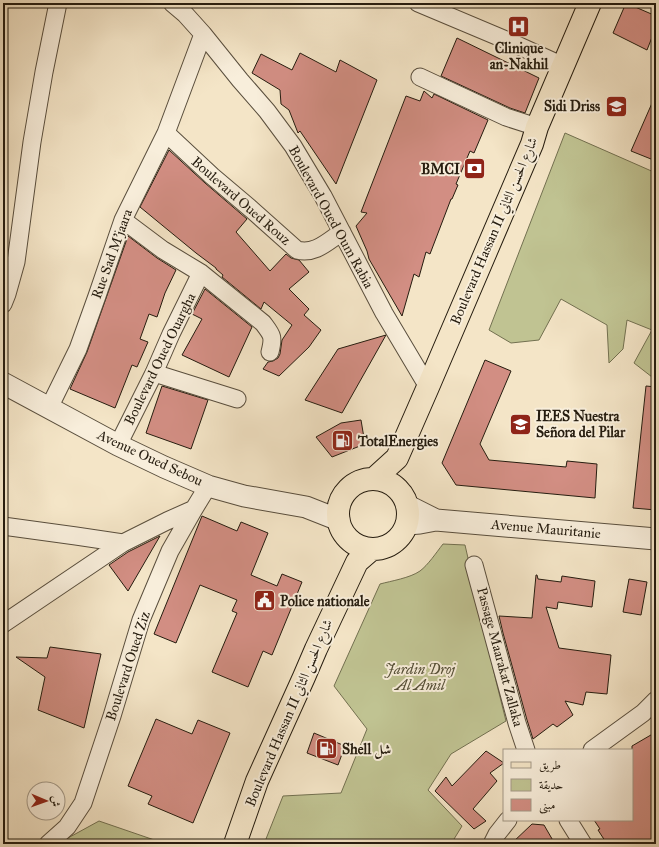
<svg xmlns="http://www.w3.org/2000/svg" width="659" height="847" font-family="'IM FELL Great Primer',Amiri,serif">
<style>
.green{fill:#c0c392;stroke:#727050}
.building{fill:#d28e83;stroke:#251c0f}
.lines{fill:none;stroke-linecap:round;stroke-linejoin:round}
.minor-casing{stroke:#594e3d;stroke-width:19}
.tertiary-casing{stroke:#594e3d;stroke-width:23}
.primary-casing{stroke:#251c0f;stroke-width:24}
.minor{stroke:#f8eedb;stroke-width:17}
.tertiary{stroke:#f8eedb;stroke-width:21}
.primary{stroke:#f4e5c7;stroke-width:22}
.labels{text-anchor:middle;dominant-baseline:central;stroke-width:4;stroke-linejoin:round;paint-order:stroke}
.poi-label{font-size:14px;font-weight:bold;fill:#251c0f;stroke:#f8eedb;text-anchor:start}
.street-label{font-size:14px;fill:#251c0f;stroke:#f8eedb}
.park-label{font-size:14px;font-style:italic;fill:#544e36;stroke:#f8eedb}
</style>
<rect width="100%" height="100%" fill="#f4e5c7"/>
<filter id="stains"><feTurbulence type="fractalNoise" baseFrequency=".005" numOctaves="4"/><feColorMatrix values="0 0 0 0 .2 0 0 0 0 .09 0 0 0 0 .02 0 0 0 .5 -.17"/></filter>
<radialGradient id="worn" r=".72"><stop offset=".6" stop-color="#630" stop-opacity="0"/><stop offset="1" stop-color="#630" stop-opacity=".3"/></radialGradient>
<path class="green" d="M565,133L656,173V373L652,377L634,363L652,330L627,320L623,349L609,363L607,325L561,299L539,340L511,343L489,330Z
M443,544L465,545L496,681L506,721L451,754L428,790L462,826L451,844H411L402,842L401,844H264L283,796L341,793L367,729L334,686L380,584C391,581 410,578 420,571C428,565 436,553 443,544Z
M99,821L166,844H57Z"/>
<path class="building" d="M626,3L656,16V27L647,50L613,33Z
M457,38L539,78L525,113L510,108L441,76Z
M300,53L336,72L340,60L377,80L336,184L300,131L298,133L289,110L281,104L280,90L252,73L261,54L292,70Z
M424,91L432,98L434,94L488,120L474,153L470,151L456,184L458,185L452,199H451L430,254L426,252L419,277L414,274L402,316L369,259L367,251L356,226L367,213L361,212L406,96L420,101Z
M656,94V161L631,151Z
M169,150L205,183L247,219L236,232L270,271L286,254L291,258L299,260L309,272L289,289L309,309L304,315L321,330L309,347L279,376L263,369L268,362L273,361L278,358L280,354L282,340L292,325L264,302L261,309L222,277L223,275L216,269V268L196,253L140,207Z
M128,236L157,258L176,270L165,293L157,317L149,314L140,339L148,342L137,367L132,365L115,408L70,389L87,352Z
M205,289L252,327L229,377L182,355L202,319L192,314Z
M386,335L342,413L305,400L338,349Z
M485,360L511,371L480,444L489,460L566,467L567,461L597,464L595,498L456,485L442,463Z
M162,386L208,400L191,449L146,433Z
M646,386L656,387V510L633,508Z
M361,420L365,444L332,457L316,437L341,423Z
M202,516L237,531L241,522L268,533L251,575L277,586L282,574L302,582L272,655L263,651L248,687L212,672L237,613L232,611L237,600L200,585L176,643L154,634Z
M160,536L128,591L109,565L128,552Z
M536,575H537L538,579L561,582L562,576L595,581L592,607L558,602L557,609L546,607L559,648L611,655L607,694L586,692L583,705L565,701L573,715L557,727L553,724L533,739L527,720L503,633L499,616L532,618Z
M629,579L647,582L641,615L623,612Z
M50,647L101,654L84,728L38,710L45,677L16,657L47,658Z
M156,719L192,734L198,720L230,733L193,823L148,804L152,796L128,786Z
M656,732V844H607L598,830L600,829L594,820H632V746Z
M314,733L345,746L338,765L307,753Z
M486,751L504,763L490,773L497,781L473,809L486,821L474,829L435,791L446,777L452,786Z
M532,824L544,825L555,844H511Z"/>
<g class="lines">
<defs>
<path id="minor" d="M172,3L185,14L203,34L240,80L267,111L293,146L323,196L384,313L428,387
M418,3L506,40L563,66
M420,77L506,117L537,127
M166,133L212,176L251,209L297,250C315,255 328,241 342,232
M123,220L163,250L201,273L263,323C272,335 274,336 270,352
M3,304L7,294L16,262L32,142L44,72L58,3
M154,373L237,399
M49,408L78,349L97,296L123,220L166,133L203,34
M118,445L154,373L171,334L201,273
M3,526L76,536L123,543
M474,565L517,723L526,750
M3,624L123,543L167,521L194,509
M592,750L643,713L656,700
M568,820L583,844
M48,844L67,827L83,803L112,716L141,620L170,551L194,509L208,486
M492,844L497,834L508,820"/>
<path id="tertiary" d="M3,383L118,445L164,467L208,486L244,496L306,507L339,520
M408,506L436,520
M407,524L420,523L436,520L656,539"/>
<path id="primary" d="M375,478L397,458L428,387L532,144L537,127L590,3
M338 514a35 35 0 1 1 70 0a35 35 0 1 1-70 0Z
M235,844L257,781L304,677L316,649L357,562L372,549"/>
</defs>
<use href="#minor" class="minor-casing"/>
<use href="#tertiary" class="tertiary-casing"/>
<use href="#primary" class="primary-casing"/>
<use href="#minor" class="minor"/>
<use href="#tertiary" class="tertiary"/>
<use href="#primary" class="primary"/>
</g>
<defs>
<symbol id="hospital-square" viewBox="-11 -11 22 22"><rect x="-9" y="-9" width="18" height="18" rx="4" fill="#8f2418" stroke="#f8eedb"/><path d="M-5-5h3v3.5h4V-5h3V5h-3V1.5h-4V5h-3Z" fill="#fff"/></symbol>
<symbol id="school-square" viewBox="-11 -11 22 22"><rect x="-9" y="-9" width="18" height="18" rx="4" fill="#8f2418" stroke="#f8eedb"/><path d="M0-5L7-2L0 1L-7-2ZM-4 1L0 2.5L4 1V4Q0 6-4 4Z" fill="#fff"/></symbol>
<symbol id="bank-square" viewBox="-11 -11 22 22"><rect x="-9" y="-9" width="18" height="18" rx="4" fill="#8f2418" stroke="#f8eedb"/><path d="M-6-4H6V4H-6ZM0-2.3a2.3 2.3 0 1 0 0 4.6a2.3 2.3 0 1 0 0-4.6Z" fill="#fff"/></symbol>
<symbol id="fuel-square" viewBox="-11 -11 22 22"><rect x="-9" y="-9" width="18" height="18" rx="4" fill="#8f2418" stroke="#f8eedb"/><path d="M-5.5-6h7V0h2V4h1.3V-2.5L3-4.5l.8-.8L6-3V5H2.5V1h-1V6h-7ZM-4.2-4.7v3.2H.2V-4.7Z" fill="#fff"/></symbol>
<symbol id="civic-square" viewBox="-11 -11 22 22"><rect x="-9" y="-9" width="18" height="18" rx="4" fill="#8f2418" stroke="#f8eedb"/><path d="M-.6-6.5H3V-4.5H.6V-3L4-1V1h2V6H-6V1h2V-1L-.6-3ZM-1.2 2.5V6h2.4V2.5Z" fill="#fff"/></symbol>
</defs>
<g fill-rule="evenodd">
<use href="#hospital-square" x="506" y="14" width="25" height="25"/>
<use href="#school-square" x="604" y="94" width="25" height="25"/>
<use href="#bank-square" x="462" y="156" width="25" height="25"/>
<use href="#school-square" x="508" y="412" width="25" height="25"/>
<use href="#fuel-square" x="330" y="428" width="25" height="25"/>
<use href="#civic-square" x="252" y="588" width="25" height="25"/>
<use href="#fuel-square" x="314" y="736" width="25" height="25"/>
</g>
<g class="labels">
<g class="poi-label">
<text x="519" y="48" text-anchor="middle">Clinique<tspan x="519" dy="16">an-Nakhil</tspan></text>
<text x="600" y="106" text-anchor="end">Sidi Driss</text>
<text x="460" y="169" text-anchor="end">BMCI</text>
<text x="536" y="416">IEES Nuestra<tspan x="536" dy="16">Señora del Pilar</tspan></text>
<text x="358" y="441">TotalEnergies</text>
<text x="280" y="601">Police nationale</text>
<text x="342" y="749">Shell شل</text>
</g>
<g class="street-label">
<text transform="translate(241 201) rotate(41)">Boulevard Oued Rouz</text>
<text transform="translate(331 217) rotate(61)">Boulevard Oued Oum Rabia</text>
<text transform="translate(494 231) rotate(-67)">Boulevard Hassan II شارع الحسن الثاني</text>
<text transform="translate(112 254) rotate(-70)">Rue Sad M'jaara</text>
<text transform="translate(160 359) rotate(-64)">Boulevard Oued Ouargha</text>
<text transform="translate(150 458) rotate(25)">Avenue Oued Sebou</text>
<text transform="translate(546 529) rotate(5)">Avenue Mauritanie</text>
<text transform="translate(500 657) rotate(75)">Passage Maarakat Zallaka</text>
<text transform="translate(128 666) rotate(-72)">Boulevard Oued Ziz</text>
<text transform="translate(289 713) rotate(-67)">Boulevard Hassan II شارع الحسن الثاني</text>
</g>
<g class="park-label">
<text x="420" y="669">Jardin Droj<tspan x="420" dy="16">Al Amil</tspan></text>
</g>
</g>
<rect width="659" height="847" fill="none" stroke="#f4e5c7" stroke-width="16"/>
<rect x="4" y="4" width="651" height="839" fill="none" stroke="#251c0f" stroke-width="2"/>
<rect x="8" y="8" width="643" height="831" fill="none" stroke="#251c0f"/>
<rect x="503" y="749" width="130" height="72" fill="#f8eedb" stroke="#a49a89"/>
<rect x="511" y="762" width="20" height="6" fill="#f4e5c7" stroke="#a49a89"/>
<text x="539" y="769" font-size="12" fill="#251c0f">طريق</text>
<rect x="511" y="779" width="20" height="12" fill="#c0c392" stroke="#a49a89"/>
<text x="539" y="789" font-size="12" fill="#251c0f">حديقة</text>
<rect x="511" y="799" width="20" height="12" fill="#d28e83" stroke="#a49a89"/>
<text x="539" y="809" font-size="12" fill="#251c0f">مبنى</text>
<g transform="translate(46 801) rotate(92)"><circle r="19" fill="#f8eedb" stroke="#a49a89"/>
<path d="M0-3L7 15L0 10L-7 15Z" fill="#8f2418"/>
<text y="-6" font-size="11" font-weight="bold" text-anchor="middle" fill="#251c0f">ش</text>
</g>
<rect width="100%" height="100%" filter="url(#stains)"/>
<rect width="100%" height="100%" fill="url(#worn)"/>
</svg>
